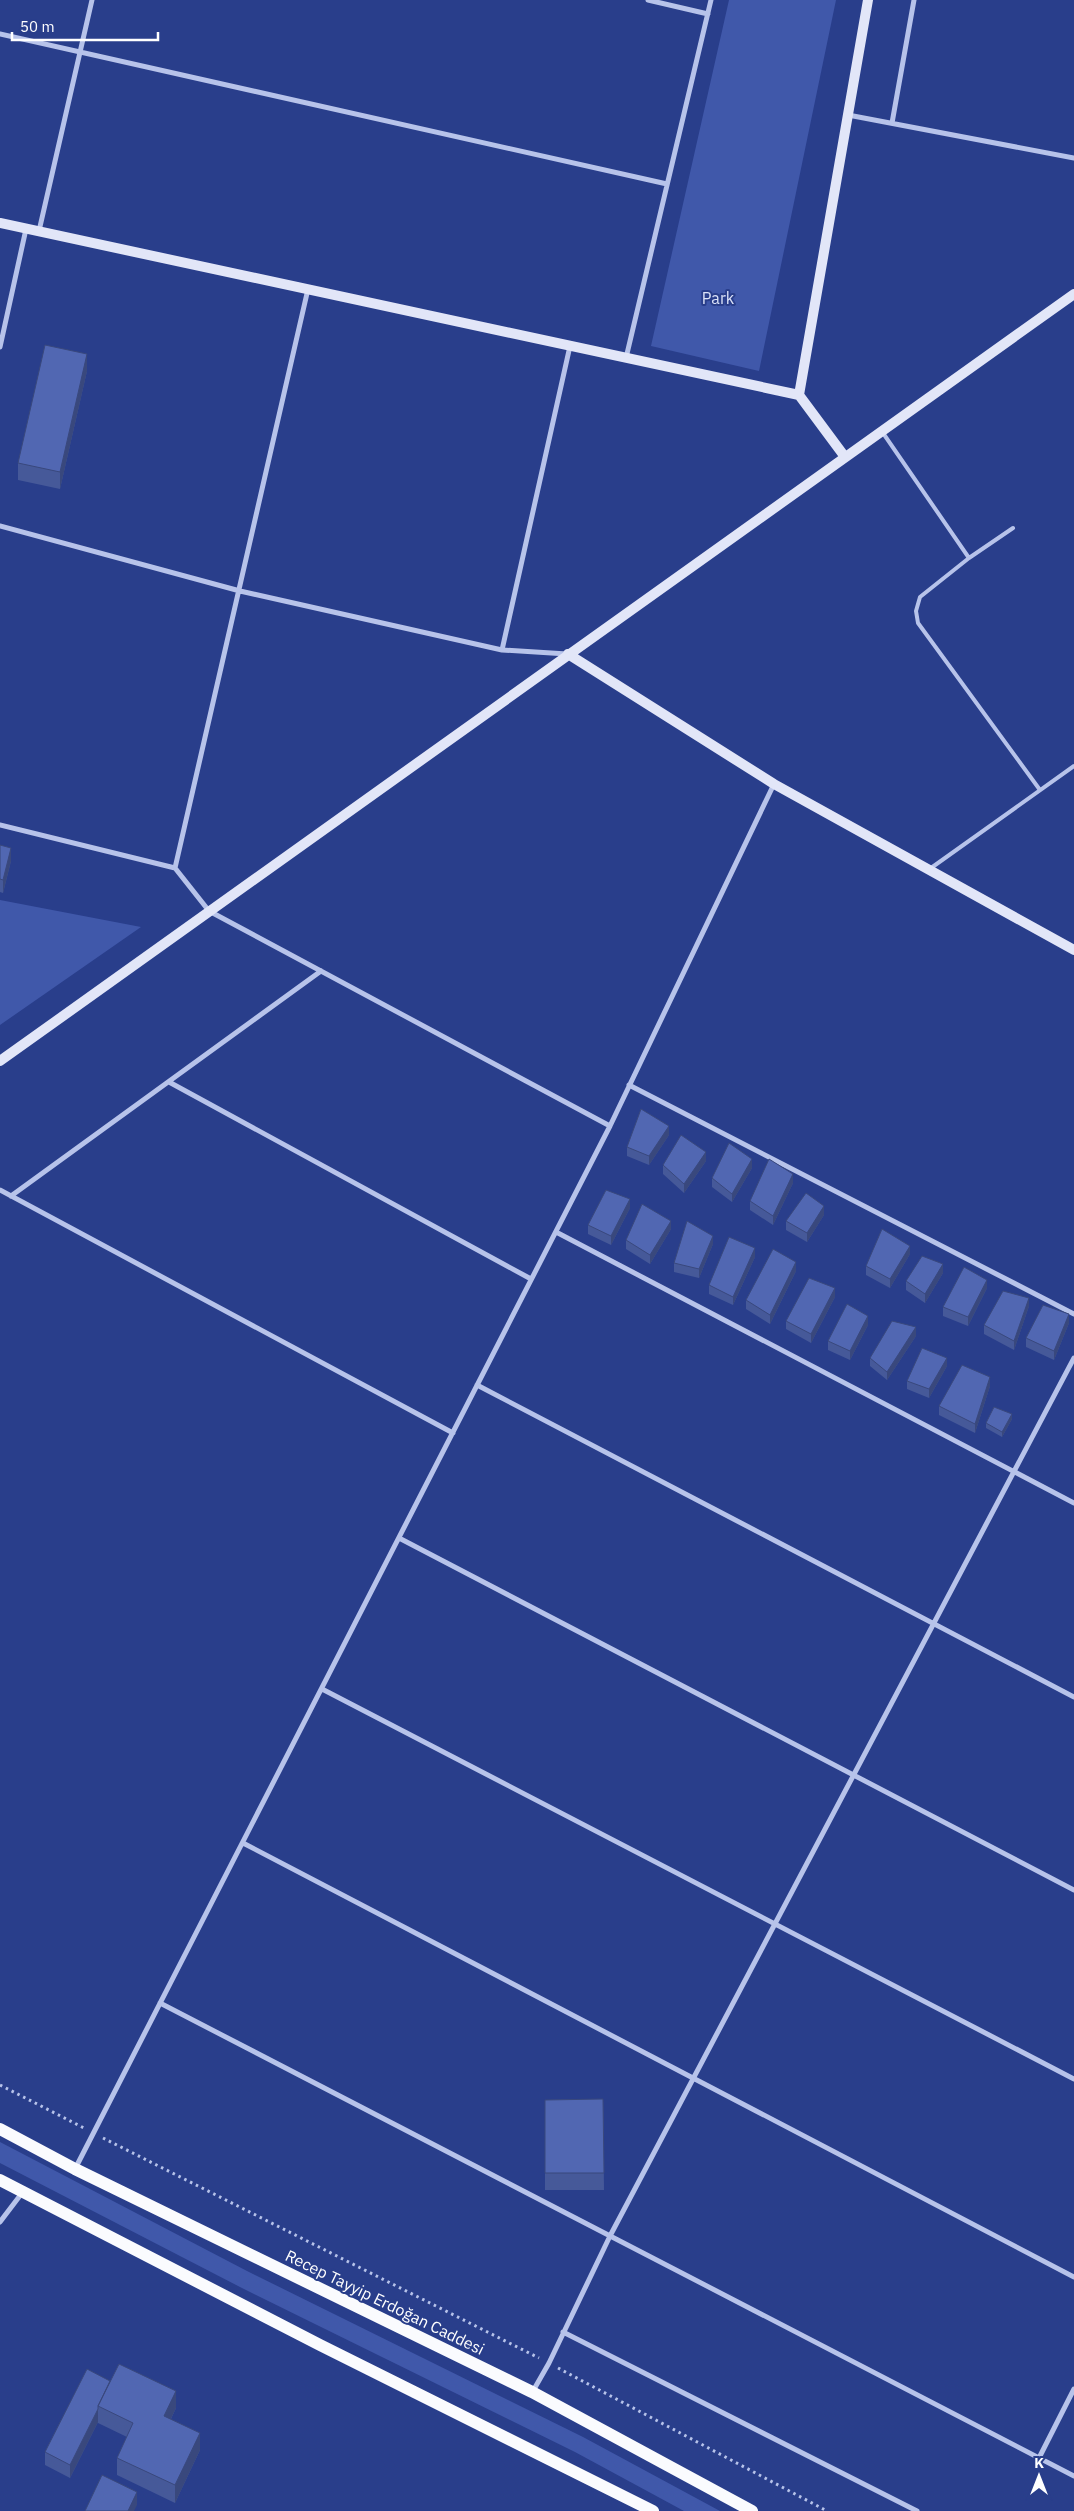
<svg xmlns="http://www.w3.org/2000/svg" width="1074" height="2511" font-family="'IBM Plex Sans',sans-serif">
<style>
.green{fill:#4058aa}
.lines{fill:none;stroke-linecap:round;stroke-linejoin:round}
.path{stroke:#b7c3ea;stroke-width:3;stroke-dasharray:2.5 4;stroke-linecap:butt}
.lane{stroke:#b7c3ea;stroke-width:4}
.street{stroke:#b7c3ea;stroke-width:5}
.secondary{stroke:#e2e6f8;stroke-width:10}
.primary{stroke:#fafbfe;stroke-width:12}
.wall{fill:#465999}
.shaded-wall{fill:#39487d}
.building{fill:#5167b2;stroke:#39487d}
.labels{text-anchor:middle;dominant-baseline:central;stroke-width:4;stroke-linejoin:round;paint-order:stroke}
.park-label{font-size:16px;fill:#dbe2f8;stroke:#293e8b}
.street-label{font-size:16px;fill:#fff;stroke:#293e8b}
</style>
<rect width="100%" height="100%" fill="#293e8b"/>
<path class="green" d="M729,0H836L759,371L651,346Z
M0,900L141,927L0,1025Z
M0,2142L247,2271L583,2437L720,2511H684L575,2452L240,2287L0,2163Z"/>
<g class="lines">
<path class="path" d="M0,2085L84,2128
M103,2138L539,2358
M558,2368L827,2511"/>
<path class="lane" d="M883,433L969,558
M1013,528L969,558L920,597L916,611L918,623L1040,790
M931,868L1074,766"/>
<path class="street" d="M648,0L708,14
M0,34L667,184
M848,115L1074,158
M892,123L914,0
M39,231L92,0
M308,289L175,868L209,911L610,1126
M0,347L26,229
M626,358L711,0
M0,526L240,591L502,650L567,654
M502,650L570,346
M0,825L175,868
M169,1082L531,1279
M629,1085L1074,1314
M0,1190L453,1433
M11,1196L321,971
M556,1232L1074,1503
M477,1385L1074,1697
M399,1538L1074,1890
M322,1689L1074,2079
M243,1843L1074,2277
M160,2003L1074,2476
M75,2169L610,1126L774,784
M0,2222L22,2193
M563,2332L917,2511
M533,2391L549,2363L610,2236L1074,1358
M1039,2458L1074,2389"/>
<path class="secondary" d="M0,223L799,395
M845,457L799,395L868,0
M568,654L774,784L1074,950
M0,1061L1074,294"/>
<path class="primary" d="M0,2129L75,2169L532,2392L752,2511
M0,2180L320,2345L653,2511"/>
</g>
<path class="wall" d="M87,371L60,489L18,480V463Z
M0,845L11,861L3,893L0,892Z
M669,1135L649,1165L627,1156V1147Z
M706,1161L684,1193L663,1174V1165Z
M752,1168L732,1202L712,1187V1178Z
M793,1183L773,1225L750,1210V1201Z
M630,1208L611,1245L588,1234V1225Z
M824,1215L807,1242L786,1230V1221Z
M671,1229L650,1264L626,1249V1240Z
M713,1244L699,1278L674,1272V1263Z
M910,1254L890,1288L866,1275V1266Z
M755,1257L733,1305L709,1294V1285Z
M796,1271L770,1324L746,1309V1300Z
M943,1273L925,1303L906,1290V1281Z
M987,1288L968,1326L943,1316V1307Z
M835,1297L811,1343L786,1329V1321Z
M1029,1306L1014,1350L984,1334V1325Z
M1069,1323L1054,1360L1026,1347V1338Z
M868,1325L850,1360L828,1350V1341Z
M916,1336L887,1380L870,1366V1358Z
M947,1366L929,1398L907,1389V1381Z
M990,1386L975,1433L939,1415V1406Z
M1012,1419L1002,1437L986,1428V1423Z
M603,2099L604,2190H545V2100Z
M110,2381L176,2408L171,2419L200,2450L175,2503L117,2475V2458L127,2437L98,2423V2422L70,2478L45,2465V2452Z"/>
<path class="shaded-wall" d="M87,354V371L60,489V472Z
M11,848V861L3,893V880Z
M669,1126V1135L649,1165V1156Z
M706,1152V1161L684,1193V1184Z
M752,1159V1168L732,1202V1194Z
M793,1174V1183L773,1225V1216Z
M630,1199V1208L611,1245V1236Z
M824,1206V1215L807,1242V1233Z
M671,1221V1229L650,1264V1255Z
M713,1236V1244L699,1278V1269Z
M910,1246V1254L890,1288V1279Z
M755,1248V1257L733,1305V1297Z
M796,1262V1271L770,1324V1315Z
M943,1264V1273L925,1303V1294Z
M987,1280V1288L968,1326V1317Z
M835,1288V1297L811,1343V1334Z
M1029,1298V1306L1014,1350V1341Z
M1069,1314V1323L1054,1360V1351Z
M868,1316V1325L850,1360V1351Z
M916,1327V1336L887,1380V1372Z
M947,1358V1366L929,1398V1389Z
M990,1377V1386L975,1433V1424Z
M1012,1414V1419L1002,1437V1432Z
M176,2391V2408L164,2433V2416Z
M98,2409V2422L70,2478V2465Z
M200,2433V2450L175,2503V2485Z
M137,2492V2505L134,2511H128Z"/>
<path class="building" d="M45,345L87,354L60,472L18,463Z
M0,845L11,848L3,880L0,879Z
M641,1109L669,1126L649,1156L627,1147Z
M681,1135L706,1152L684,1184L663,1165Z
M729,1143L752,1159L732,1194L712,1178Z
M769,1159L793,1174L773,1216L750,1201Z
M606,1190L630,1199L611,1236L588,1225Z
M806,1193L824,1206L807,1233L786,1221Z
M642,1204L671,1221L650,1255L626,1240Z
M687,1221L713,1236L699,1269L674,1263Z
M882,1229L910,1246L890,1279L866,1266Z
M729,1237L755,1248L733,1297L709,1285Z
M773,1249L796,1262L770,1315L746,1300Z
M922,1256L943,1264L925,1294L906,1281Z
M964,1267L987,1280L968,1317L943,1307Z
M809,1278L835,1288L811,1334L786,1321Z
M1003,1291L1029,1298L1014,1341L984,1325Z
M847,1304L868,1316L850,1351L828,1341Z
M1043,1305L1069,1314L1054,1351L1026,1338Z
M892,1321L916,1327L887,1372L870,1358Z
M922,1348L947,1358L929,1389L907,1381Z
M962,1365L990,1377L975,1424L939,1406Z
M994,1407L1012,1414L1002,1432L986,1423Z
M603,2099L604,2173H545V2100Z
M119,2364L176,2391L164,2416L200,2433L175,2485L117,2458L133,2423L98,2406Z
M87,2369L110,2381L98,2406V2409L70,2465L45,2452Z
M102,2475L137,2492L128,2511H85Z"/>
<g class="labels">
<g class="park-label">
<text x="718" y="298">Park</text>
</g>
<g class="street-label">
<text transform="translate(385 2302) rotate(26)">Recep Tayyip Erdoğan Caddesi</text>
</g>
</g>
<g transform="translate(1039 2476)" stroke="#293e8b" stroke-width="4" paint-order="stroke">
<path d="M0-4L9 19L0 12L-9 19Z" fill="#ffffff"/>
<text y="-8" font-size="14" font-weight="bold" text-anchor="middle" fill="#ffffff">K</text>
</g>
<path d="M12 32v8h146v-8" fill="none" stroke="#ffffff" stroke-width="2.5"/>
<text x="20" y="32" font-size="15" fill="#ffffff" stroke="#293e8b" stroke-width="4" paint-order="stroke">50 m</text>
</svg>
